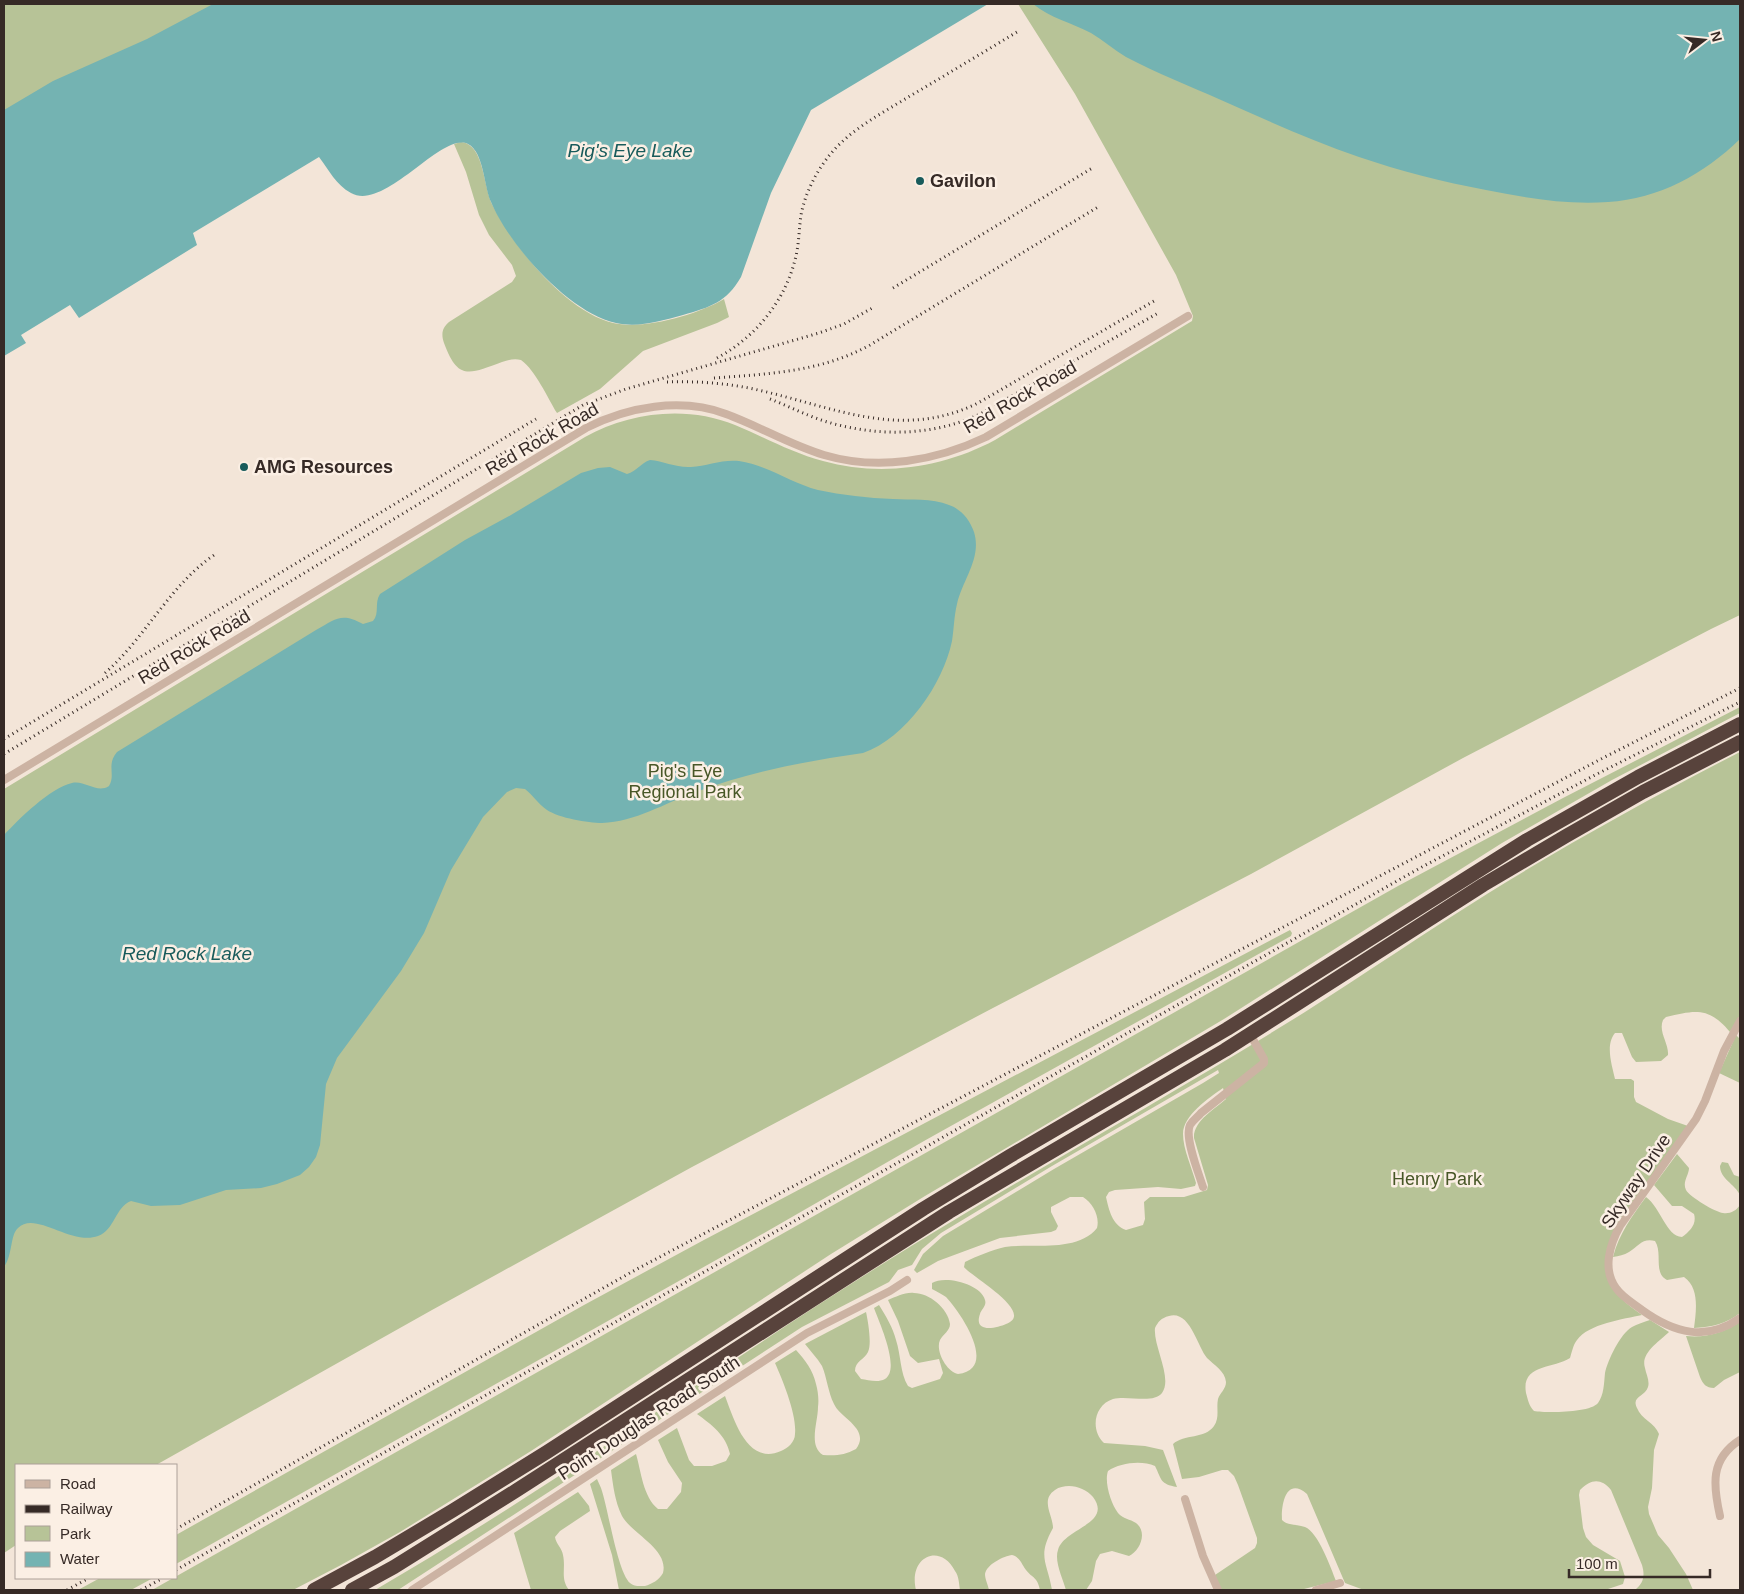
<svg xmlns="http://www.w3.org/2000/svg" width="1744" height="1594" font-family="Helvetica,sans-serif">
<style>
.green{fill:#b7c397;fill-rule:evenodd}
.water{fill:#74b3b2}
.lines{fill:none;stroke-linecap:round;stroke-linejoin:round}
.street{stroke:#ccb3a3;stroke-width:8}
.highway{stroke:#58433c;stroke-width:14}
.rail{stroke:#362a26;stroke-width:3;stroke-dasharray:1 4;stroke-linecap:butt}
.poi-dot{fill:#185b5b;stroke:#fbefe4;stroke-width:2}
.labels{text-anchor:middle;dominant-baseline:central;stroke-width:5;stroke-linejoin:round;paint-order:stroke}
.poi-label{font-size:18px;font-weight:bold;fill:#362a26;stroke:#fbefe4;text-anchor:start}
.street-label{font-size:18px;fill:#362a26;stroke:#fbefe4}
.park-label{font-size:18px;fill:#485727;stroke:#fbefe4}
.water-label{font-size:19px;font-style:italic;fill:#185b5b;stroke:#fbefe4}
</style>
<rect width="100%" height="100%" fill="#f3e5d8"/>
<path class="green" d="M4,4H465L4,239Z
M1018,4H1740V615L1711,629L1463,758L1251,874L991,1009L692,1167L432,1310L156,1465H16V1545L4,1553V789L585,437C629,412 687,405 735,425C764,437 792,453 823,461C880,477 943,468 995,440L1192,321L1193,316L1176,275L1075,94Z
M461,142C485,144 483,189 493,206C515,248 565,311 613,323C644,330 697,315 724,299L729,317L717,323L643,351L600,389L557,413C547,397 536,371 521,360C514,358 509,360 502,362C469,374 458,381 444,343C441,334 442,328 449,322L512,282L516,276L512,265L489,235L479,215L466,172L454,144Z
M1740,707V713L1612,780L1502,843L1224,1019L925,1196L831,1254L531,1451L400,1532L341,1565L293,1590H152L1398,886L1563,798Z
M1740,752V1015L1730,1032C1709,1007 1696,1010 1666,1017L1663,1020C1658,1032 1669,1043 1668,1055L1661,1061L1636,1062L1632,1057L1622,1033H1615C1605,1045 1612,1065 1615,1079H1631L1634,1081V1097L1636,1102L1668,1119L1688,1126L1620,1221L1607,1277C1614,1295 1627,1304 1642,1315C1624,1319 1588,1324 1577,1340C1573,1345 1572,1352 1570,1358C1553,1369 1521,1364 1526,1393C1528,1400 1529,1406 1534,1411C1546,1413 1590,1413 1598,1403C1604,1395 1604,1383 1605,1373C1608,1360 1620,1334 1632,1327C1637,1324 1644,1322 1650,1320L1669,1332C1660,1341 1640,1353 1645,1368C1646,1374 1650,1381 1648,1387C1645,1397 1631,1396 1637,1408C1641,1419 1655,1423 1659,1434L1654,1450L1652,1488L1648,1507L1649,1514L1658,1535L1669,1548L1686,1574L1693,1590H1635C1644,1583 1645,1575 1642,1565L1611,1490C1601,1478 1591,1479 1580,1490L1579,1495L1583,1528L1586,1537L1593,1545L1620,1561L1625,1577L1623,1584L1605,1590H1364L1345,1583L1307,1494C1286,1476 1281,1505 1282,1520C1288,1526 1297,1524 1305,1527C1318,1532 1331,1568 1336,1581L1300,1590H1221L1215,1575L1255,1548L1257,1543V1538L1238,1485L1234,1476L1228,1470H1222L1199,1477L1182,1479L1173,1444C1184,1434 1205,1439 1214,1426C1220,1417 1216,1408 1218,1399C1220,1393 1226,1389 1226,1382C1225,1371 1214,1365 1207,1358C1197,1346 1190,1310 1169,1316C1161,1318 1158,1322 1155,1328C1153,1346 1173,1378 1162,1393C1154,1404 1127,1395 1113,1399C1094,1405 1090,1430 1104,1443L1145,1446L1163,1450L1177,1487C1160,1484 1162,1480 1155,1466C1141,1460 1120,1463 1108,1471C1104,1482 1111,1504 1118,1513C1123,1519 1130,1519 1136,1523C1148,1532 1140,1551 1129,1556L1112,1551L1100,1554L1096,1561L1092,1581L1086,1590H1066C1063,1579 1054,1561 1058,1550C1064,1528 1113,1524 1093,1497C1087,1490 1078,1486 1069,1486C1064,1486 1059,1487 1055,1490C1040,1500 1053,1515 1053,1528C1037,1557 1047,1561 1052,1590H1040C1037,1576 1033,1579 1026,1570C1021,1563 1020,1557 1012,1555C1004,1556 987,1564 985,1574C985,1579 988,1585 989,1590H960C959,1584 959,1576 955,1571C940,1542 908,1557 916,1590H619L612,1555L590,1484L597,1479L601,1488C608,1507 617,1571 630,1583C634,1587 640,1586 645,1586C652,1584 659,1580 663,1573C669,1549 632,1534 622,1516C615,1502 613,1485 611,1470L636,1454C641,1471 643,1497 658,1509H667L681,1492L682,1483L668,1462L658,1440L677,1428L689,1460L694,1466H712L726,1461L730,1454C726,1435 712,1425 697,1414L725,1396C734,1419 747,1466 781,1451C788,1448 795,1442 795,1434C797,1415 783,1381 775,1363L796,1350C805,1360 813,1370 816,1384C818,1391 819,1400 818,1407C818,1422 808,1446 823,1455C836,1456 845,1455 856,1449C871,1429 840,1418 834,1404C828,1392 827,1378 822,1366L818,1360L805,1344L866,1312C868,1321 872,1344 868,1352C864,1360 855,1361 855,1371L861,1379C868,1380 878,1383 885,1379C901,1369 879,1322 874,1308L879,1305C886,1316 893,1328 896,1340C901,1355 900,1373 908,1386L912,1388L940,1379L943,1373L939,1359L918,1363L910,1356L898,1321L888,1300C896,1297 905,1292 914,1293C929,1293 948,1308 950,1324C950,1331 943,1334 940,1340C935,1351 947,1372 958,1374C999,1369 961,1313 946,1297C942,1294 937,1292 932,1289V1283C945,1275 981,1284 985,1300C987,1306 981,1309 980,1314C973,1334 997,1328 1006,1324C1037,1313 969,1275 964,1267L965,1262C977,1256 992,1250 1005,1247C1032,1243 1077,1253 1097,1228C1100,1217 1093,1203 1083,1197H1070L1051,1207V1212L1058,1226L1056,1230L1051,1232L1000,1238L938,1261L917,1273L914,1270L923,1254L943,1236L1054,1169L1203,1083L1219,1073L1218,1070L1052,1166L941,1233L922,1249L912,1265L898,1270L889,1282L802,1327L398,1590H375C547,1490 708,1374 876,1268C1017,1179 1164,1100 1305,1012C1366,973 1426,932 1487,894C1569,843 1654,796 1740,752ZM1223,1088L1226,1099C1215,1109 1193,1121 1194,1138L1208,1185L1207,1190L1184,1197H1150L1144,1202L1145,1219L1143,1225L1126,1230C1112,1225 1109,1210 1106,1197L1109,1192L1115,1190L1158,1187L1181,1189L1195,1186L1196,1183C1192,1168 1183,1149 1183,1134C1183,1115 1209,1098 1223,1088Z
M1290,930L1292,933L1291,936L924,1141L757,1237L176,1564V1535L584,1305L702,1241Z
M1736,1035L1740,1039V1083L1719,1073Z
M1677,1154L1689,1168C1689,1175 1682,1182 1686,1190C1690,1197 1715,1212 1723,1213C1730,1214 1736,1211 1740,1205V1313C1726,1324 1712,1327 1694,1328C1696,1312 1700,1288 1684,1277L1667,1280C1653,1273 1663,1253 1655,1241C1642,1238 1639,1246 1629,1252C1624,1255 1619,1256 1613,1257C1619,1234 1632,1216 1646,1197C1661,1208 1666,1236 1682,1237C1690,1231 1697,1224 1694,1214L1682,1206H1672L1654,1185Z
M1722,1162L1728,1163L1734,1175L1740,1177V1195C1735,1184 1720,1179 1720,1166Z
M1740,1322V1372L1724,1380L1714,1388C1706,1388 1703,1384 1700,1377L1686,1336C1706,1338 1723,1333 1740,1322Z
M578,1492L589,1506L590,1511L560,1531L555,1537C556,1544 562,1548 563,1555C566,1569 560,1578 569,1590H531L514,1533Z
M100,1578H153L131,1590H78Z"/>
<path class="water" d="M213,4H988L811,110L771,193L741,277C726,303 710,307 683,315C661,321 638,328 616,323C569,313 509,245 491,202C484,187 484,152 468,144C442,131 385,212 351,193C336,185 329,170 319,157L193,233L197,245L79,318L70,305L21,335L26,343L4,356V110L53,81L147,39Z
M1033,4H1740V139C1704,174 1659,199 1608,202C1567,205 1526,198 1486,190C1443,182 1400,171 1359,157C1312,141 1266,120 1221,100C1190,86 1156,73 1126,57C1114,50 1103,40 1091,33C1072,23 1050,18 1033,4Z
M650,460C664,461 676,468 691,467C707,466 723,459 739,461C767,465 791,483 818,490C842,495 868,498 893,499C910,500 932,498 949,505C961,509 970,520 974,532C982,558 963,579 957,604C954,616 954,629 952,641C943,684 906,738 863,753C806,761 750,772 696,792C665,803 635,822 602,823C588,823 559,818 547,810C538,804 533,795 525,789L516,788L507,792L483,817L451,870L424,933L401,971L337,1058L326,1084L320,1145L316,1157L309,1167L300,1175L277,1184L261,1188L226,1190L180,1205L151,1206L131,1201C115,1207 115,1230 98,1236C71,1246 35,1210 18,1228C10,1235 13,1254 4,1267V835C19,819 50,788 72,783C85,780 97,794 109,786C116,774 106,765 117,752L316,630C336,619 341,612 363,624L373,621C380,613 374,603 380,594L465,540L511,515L581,473L598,468L610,467L627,474C637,471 641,463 650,460Z"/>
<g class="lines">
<path class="street" d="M4,780L586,428C627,407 681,397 726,414C759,426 790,445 824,455C878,471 936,461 986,437L1188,316
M1740,1021L1724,1051L1705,1101L1696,1119L1620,1226C1610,1244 1602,1269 1616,1288C1622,1297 1633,1303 1642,1310C1674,1333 1706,1342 1740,1318
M1203,1187C1199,1174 1184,1137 1190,1125C1193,1120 1198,1117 1201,1113L1264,1063V1059L1250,1034
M1185,1499L1203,1556L1218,1590
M1720,1516C1713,1485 1710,1459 1740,1440
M412,1590L807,1333L890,1291L907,1280
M1316,1590L1340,1583"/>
<path class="highway" d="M314,1590L375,1557L452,1511L547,1452L923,1209L1010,1156L1227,1029L1527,840L1638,777L1740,724
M352,1590L394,1567L517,1490L949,1212L1225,1050L1483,885L1566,836L1643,792L1740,742"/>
<path class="rail" d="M893,288L1094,167
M717,358C756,337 786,300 796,256C799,243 799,229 801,215C805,194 815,174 828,157C849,130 881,114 910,96C946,75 982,53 1017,32
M714,378C768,374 821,372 870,345L1098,207
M667,382C697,381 728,383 758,390C834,407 901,441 978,403L1154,301
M770,399C788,406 806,415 824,421C876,437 933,437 982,413L1160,312
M105,673C147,636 170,584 217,553
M4,739L536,419
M4,754L583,405L626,389L819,333L844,324L874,307
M176,1529L637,1269L1601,759L1740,688
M176,1570L1420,868L1597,774L1740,702
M67,1590L89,1578
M141,1590L163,1578"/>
</g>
<g class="poi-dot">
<circle cx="920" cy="181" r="5"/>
<circle cx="244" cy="467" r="5"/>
</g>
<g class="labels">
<g class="poi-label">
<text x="930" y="181">Gavilon</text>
<text x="254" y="467">AMG Resources</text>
</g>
<g class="street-label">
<text transform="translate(1020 397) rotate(-30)">Red Rock Road</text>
<text transform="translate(542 439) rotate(-30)">Red Rock Road</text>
<text transform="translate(194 647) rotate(-31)">Red Rock Road</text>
<text transform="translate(1636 1181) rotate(-56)">Skyway Drive</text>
<text transform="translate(649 1418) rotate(-33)">Point Douglas Road South</text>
</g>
<g class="park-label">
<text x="685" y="771">Pig's Eye<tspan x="685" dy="21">Regional Park</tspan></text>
<text x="1437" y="1179">Henry Park</text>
</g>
<g class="water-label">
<text x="630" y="150">Pig's Eye Lake</text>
<text x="187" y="953">Red Rock Lake</text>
</g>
</g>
<rect width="1744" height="1594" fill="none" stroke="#362a26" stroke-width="10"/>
<rect x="15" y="1464" width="162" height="115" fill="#fbefe4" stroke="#aca098"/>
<rect x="25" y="1480" width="25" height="8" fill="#ccb3a3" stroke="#aca098"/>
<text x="60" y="1489" font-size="15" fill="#362a26">Road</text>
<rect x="25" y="1505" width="25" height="8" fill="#362a26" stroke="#aca098"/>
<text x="60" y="1514" font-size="15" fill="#362a26">Railway</text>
<rect x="25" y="1526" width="25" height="15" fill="#b7c397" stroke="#aca098"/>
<text x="60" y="1539" font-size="15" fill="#362a26">Park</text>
<rect x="25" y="1552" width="25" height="15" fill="#74b3b2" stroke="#aca098"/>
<text x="60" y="1564" font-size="15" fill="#362a26">Water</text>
<g transform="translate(1704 40) rotate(74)" stroke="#fbefe4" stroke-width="4" paint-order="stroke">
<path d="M0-4L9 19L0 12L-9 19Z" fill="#362a26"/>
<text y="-8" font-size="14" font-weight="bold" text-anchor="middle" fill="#362a26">N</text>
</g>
<path d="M1569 1569v8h141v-8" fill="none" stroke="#362a26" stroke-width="2.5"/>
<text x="1576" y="1569" font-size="15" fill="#362a26" stroke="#fbefe4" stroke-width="4" paint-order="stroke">100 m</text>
</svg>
